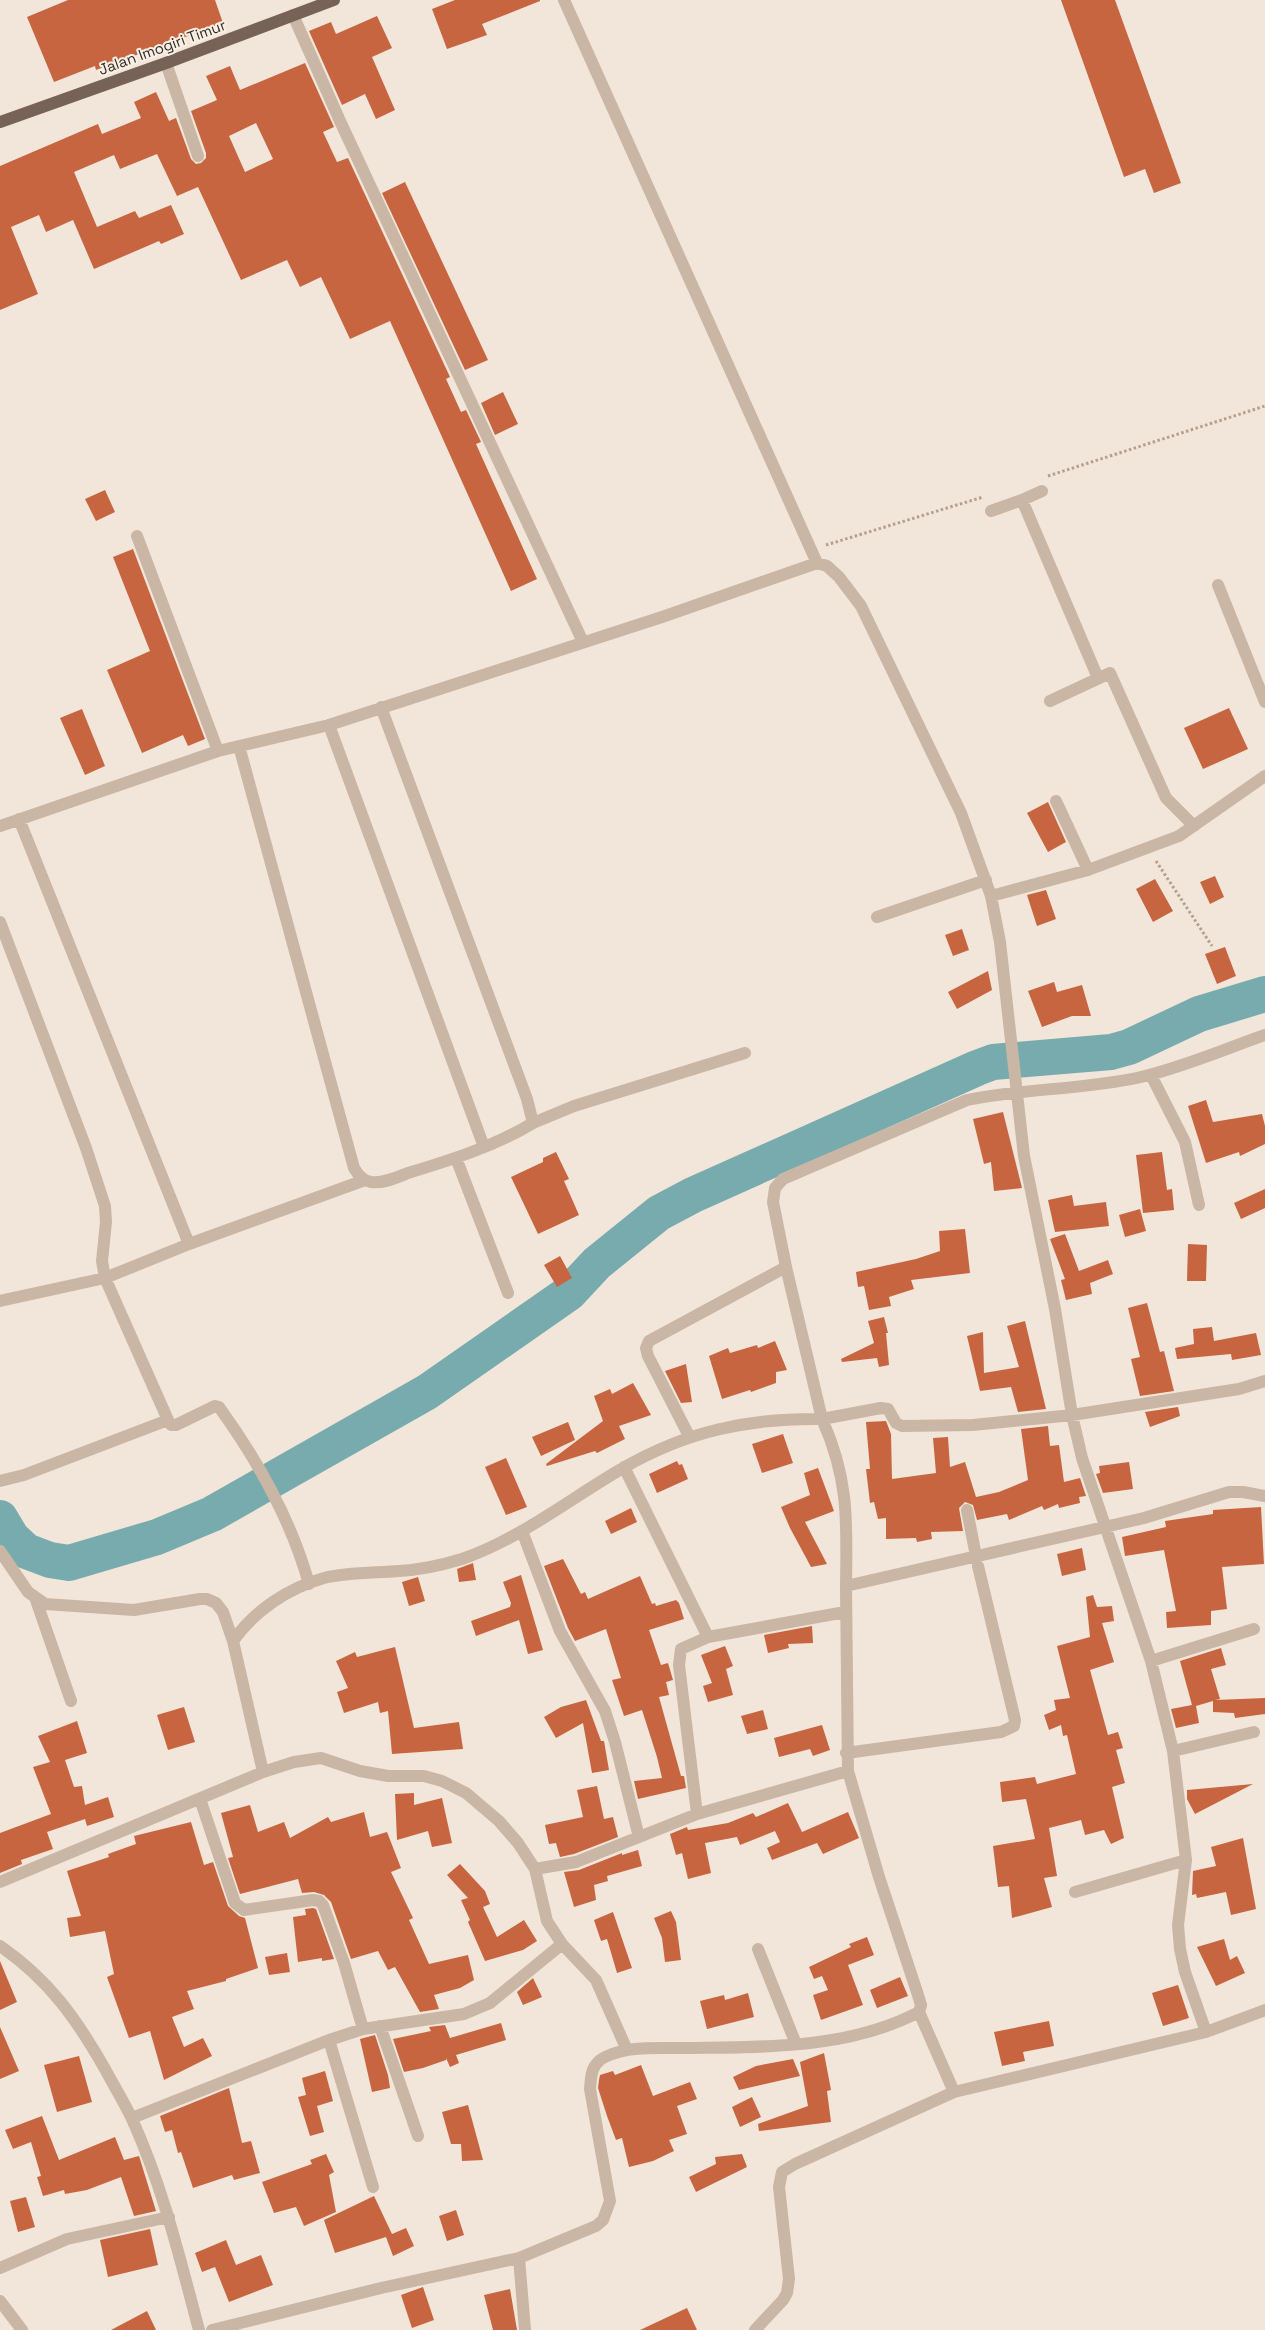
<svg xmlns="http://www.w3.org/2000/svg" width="1265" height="2330" font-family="'Space Grotesk',sans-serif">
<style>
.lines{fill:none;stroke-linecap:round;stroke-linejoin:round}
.river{stroke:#78abae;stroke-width:36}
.building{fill:#c76541;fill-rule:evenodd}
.path{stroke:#b5a08f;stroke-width:3;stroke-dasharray:2.5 2.5;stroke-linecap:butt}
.minor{stroke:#c9b6a5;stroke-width:12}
.major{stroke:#776257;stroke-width:12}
.labels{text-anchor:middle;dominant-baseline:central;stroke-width:4;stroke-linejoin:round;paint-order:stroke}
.street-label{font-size:15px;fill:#352b26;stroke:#f9f0e5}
</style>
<rect width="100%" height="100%" fill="#f1e6d9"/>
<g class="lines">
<path class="river" d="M0,1518L12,1538L26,1551L50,1560L69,1563L157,1537L212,1514L427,1392L569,1293L597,1263L659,1213L693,1195L977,1068L993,1062L1111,1052L1129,1047L1199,1014L1265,994"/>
</g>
<path class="building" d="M68,0H215L223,23L96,70L95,66L54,82L27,17Z
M455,0H540V1L482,24L487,35L447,49L432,9Z
M1061,0H1115L1181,183L1154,193L1145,169L1124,177Z
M377,16L392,48L372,57L395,110L376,119L365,94L342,105L309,31L331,22L336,34Z
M305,63L334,127L323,132L337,162L348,158L450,377L446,379L461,412L466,410L481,442L476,444L537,579L511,591L390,321L350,339L321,277L300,287L287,260L241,280L198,187L177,196L157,154L120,169L114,155L74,172L97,227L135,211L139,218L171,205L184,234L161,244L159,241L94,269L73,220L46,232L39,215L11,227L38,294L0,310V166L98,124L102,134L141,118L134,102L156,92L169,121L176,118L191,159L196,164L201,163L206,158V153L191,111L217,100L206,76L230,66L240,90ZM256,123L273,159L245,172L229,136Z
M405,182L488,360L465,370L382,193Z
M503,392L518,424L495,435L481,403Z
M105,490L115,512L96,521L85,499Z
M133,549L205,739L188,746L183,735L142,753L107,670L150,651L113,557Z
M1229,708L1248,749L1203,769L1184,728Z
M82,709L105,766L85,775L60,718Z
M1048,802L1066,842L1048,852L1027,813Z
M1215,876L1224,897L1210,904L1200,882Z
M1155,879L1173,911L1153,922L1136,889Z
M1046,890L1056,919L1037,926L1027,895Z
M962,929L969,950L953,956L945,935Z
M1225,947L1236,976L1217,984L1205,954Z
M988,971L992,990L957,1009L948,992Z
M1054,982L1057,992L1082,985L1091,1016H1072L1042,1027L1028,991Z
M1206,1100L1213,1122L1262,1114L1265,1126V1144L1240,1156L1239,1152L1206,1163L1188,1106Z
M1003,1112L1022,1188L994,1191L991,1162L984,1164L973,1119Z
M556,1152L569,1179L564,1181L579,1215L538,1234L511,1177L543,1162V1158Z
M1162,1152L1167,1190L1172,1189L1174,1210L1143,1213L1136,1155Z
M1265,1189V1208L1241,1219L1234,1203Z
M1072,1195L1074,1206L1106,1202L1109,1226L1055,1232L1048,1200Z
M1140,1209L1146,1231L1125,1237L1119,1215Z
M965,1229L970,1273L911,1280L914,1289L889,1297L891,1306L869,1310L864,1286L858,1287L856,1272L916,1259L940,1251L939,1231Z
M1065,1234L1079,1271L1108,1260L1113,1274L1090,1283L1092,1294L1066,1300L1061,1280L1065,1279L1050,1239Z
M1188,1244L1207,1245L1206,1281H1187Z
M560,1256L572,1278L557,1287L544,1265Z
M1147,1303L1160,1352L1164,1351L1174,1391L1140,1396L1131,1359L1140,1357L1128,1308Z
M884,1317L888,1333H886L889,1365L879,1367L877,1358L842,1362L841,1359L874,1343L868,1321Z
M1025,1321L1046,1409L1018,1412L1011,1387L980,1391L967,1336L983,1332L984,1373L1019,1367L1007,1326Z
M1212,1327L1214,1341L1256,1333L1261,1355L1232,1360L1231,1354L1177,1359L1175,1348L1194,1344L1193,1329Z
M775,1341L787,1370L776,1372V1383L751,1392L750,1390L722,1399L709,1356L728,1348L730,1353L757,1345L758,1348Z
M686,1364L692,1402L681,1403L665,1371Z
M633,1383L651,1415L619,1426L625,1439L597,1453L595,1451L547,1466L546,1464L603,1421L594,1396L610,1389L612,1394Z
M1178,1407L1180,1416L1150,1427L1145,1412Z
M886,1421L891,1434L892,1479L936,1473L933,1438L948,1437L950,1467L965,1462L976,1497L999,1492L1028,1480L1021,1429L1048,1426L1050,1446L1059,1445L1064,1482L1080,1478L1086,1496L1079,1497L1080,1503L1059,1508L1058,1504L1044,1510L1042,1506L1009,1520L1007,1514L977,1520L973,1505L965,1502L959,1508L963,1531L931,1532L932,1539L917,1542L916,1538L886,1539V1518L878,1519L874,1502L870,1503L866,1469H870L866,1422Z
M568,1422L575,1440L541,1456L532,1437Z
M783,1434L793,1463L762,1473L752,1444Z
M506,1458L527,1507L506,1515L485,1467Z
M677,1461L679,1465L682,1464L688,1479L657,1493L649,1474Z
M1129,1462L1133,1489L1103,1493L1096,1474L1100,1473L1099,1466Z
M818,1468L834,1511L805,1522L827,1564L811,1567L790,1528L781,1507L810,1495L804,1473Z
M1261,1507L1264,1564L1222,1567L1227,1609L1211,1611V1625L1167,1628L1166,1612L1176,1611L1164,1550L1125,1556L1122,1537L1166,1527L1165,1521L1213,1514V1510Z
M631,1508L637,1522L611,1534L605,1521Z
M1082,1548L1086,1570L1062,1576L1057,1554Z
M563,1559L581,1594L585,1592L588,1599L640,1576L652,1604L655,1603L656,1606L676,1600L679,1603L684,1619L649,1630L661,1665L668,1663L673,1680L666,1682L669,1695L659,1697L681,1776H684L686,1788L638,1799L634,1781L662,1778L657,1757L642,1710L624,1716L612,1680L621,1678L606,1629L575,1641L568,1628L544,1566Z
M473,1563L476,1580L459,1582L457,1569Z
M521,1575L543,1650L528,1654L519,1620L476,1636L471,1621L510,1607L511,1603L503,1582Z
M418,1577L425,1601L409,1606L402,1582Z
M1093,1595L1097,1607L1112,1606L1114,1621L1102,1623L1114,1662L1090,1670L1108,1735L1118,1732L1123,1748L1116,1750L1125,1783L1112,1787L1124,1838L1111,1844L1104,1830L1085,1835L1081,1820L1049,1828L1057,1876L1044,1878L1052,1907L1012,1918L1009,1886L998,1887L993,1846L1035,1839L1026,1799L1002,1802L1000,1782L1035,1777L1037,1784L1076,1774L1067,1735L1063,1736L1061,1725L1049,1730L1044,1715L1056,1710L1054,1700L1070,1698L1057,1646L1090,1637L1086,1597Z
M812,1626L813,1643L788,1644L789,1648L768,1653L764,1635Z
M725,1646L733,1666L726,1669L733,1695L708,1702L703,1686L712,1683L701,1655Z
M395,1647L414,1728L459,1722L463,1749L392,1754L388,1711L380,1713L378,1702L344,1713L337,1692L348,1688L336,1661L355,1652L357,1657Z
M1221,1648L1226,1665L1211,1669L1220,1699L1215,1700L1265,1698V1714L1235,1718L1234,1713L1213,1712V1701L1196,1706L1199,1723L1176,1728L1171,1709L1192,1705L1180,1661Z
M586,1700L601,1741H604L609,1770L592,1773L583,1723L556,1738L544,1717L561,1707Z
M184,1707L195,1742L168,1750L157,1715Z
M763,1710L768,1729L747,1734L741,1716Z
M77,1721L87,1753L65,1760L74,1787L82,1786L85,1805L108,1797L114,1817L87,1826L85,1819L47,1832L53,1849L21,1860L22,1864L0,1873V1833L51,1814L33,1767L50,1762L38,1736Z
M822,1725L830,1750L813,1756L810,1749L779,1757L774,1738Z
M1253,1784L1195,1814L1187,1799V1790Z
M597,1786L604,1819L613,1817L618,1837L574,1854L560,1857L556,1843L549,1844L545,1825L583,1817L577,1790Z
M414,1793V1805L442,1798L452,1843L432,1847L428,1831L397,1840L395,1794Z
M788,1803L802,1832L848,1812L859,1838L823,1854L817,1843L772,1860L767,1848L780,1842L775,1831L740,1845L737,1837L705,1843L711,1873L688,1879L682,1853L676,1855L670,1834L687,1827L688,1830L728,1823L753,1813L756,1817Z
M250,1805L258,1832L284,1822L290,1838L328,1817L331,1822L364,1812L370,1837L387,1832L401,1868L391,1872L413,1918L409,1920L429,1964L468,1955L474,1980L460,1988L434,1995L439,2009L420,2012L395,1967L388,1970L378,1951L351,1959L331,1902L324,1895L314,1892L302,1893L298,1879L240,1894L228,1858L233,1857L221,1813Z
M191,1822L204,1865L213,1862L228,1906L239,1916L245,1918L258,1968L226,1979V1981L187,1991L194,2009L172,2017L184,2047L203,2038L212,2056L164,2080L150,2031L129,2038L107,1977L114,1974L105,1931L70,1937L67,1918L81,1916L67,1871L109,1857L108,1854L136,1844L134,1836Z
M1243,1838L1256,1909L1231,1915L1226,1892L1197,1898L1196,1894L1192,1895L1193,1871L1216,1866L1211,1847Z
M638,1850L642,1866L607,1876L608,1881L594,1885L596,1900L574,1907L564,1872L579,1870L622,1853V1855Z
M460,1864L485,1891L490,1904L483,1907L497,1937L524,1920L537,1941L523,1950L485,1961L468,1922L470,1920L461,1900L468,1898L447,1875Z
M313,1908L316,1909L334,1959L322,1961V1958L298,1962L293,1917L306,1915L305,1909Z
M671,1911L676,1922L681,1960L665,1962L662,1938L654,1918Z
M613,1912L632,1968L617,1973L607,1939L601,1941L594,1920Z
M867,1937L874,1955L848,1965L863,2005L821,2020L813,1995L828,1990L822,1976L814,1979L809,1967L851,1947L849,1944Z
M1224,1939L1230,1960L1237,1956L1245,1973L1216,1986L1197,1947Z
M287,1953L290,1972L269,1975L265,1957Z
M0,1961L17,2002L0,2010Z
M900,1977L908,1996L877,2008L870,1990Z
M533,1978L542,1997L523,2005L517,1992Z
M1178,1985L1189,2018L1163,2026L1152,1993Z
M748,1993L754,2017L707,2029L700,2001L724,1995L725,2000Z
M1049,2021L1054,2046L1023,2052L1025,2061L1002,2066L994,2032Z
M501,2023L506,2040L456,2055L459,2063L450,2067L446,2058V2060L423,2068L404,2072L393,2039L431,2031L429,2027L445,2025L450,2038Z
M0,2027L19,2071L0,2079Z
M375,2035L388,2075L390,2088L372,2092L360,2039Z
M824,2053L831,2090L827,2091L831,2122L759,2131L758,2124L808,2106L800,2062Z
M79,2056L92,2102L57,2112L44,2065Z
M793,2059L800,2076L739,2090L733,2077L756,2066Z
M641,2065L653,2096L690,2082L697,2099L677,2106L687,2134L669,2140L674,2151L653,2161L629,2167L622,2138L616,2140L607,2116L598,2088L599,2080L600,2075L613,2071L615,2075Z
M325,2071L333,2101L317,2106L324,2132L310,2136L298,2097L306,2095L302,2078Z
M229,2088L242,2143L251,2141L260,2173L234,2180L232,2175L193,2188L181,2152L178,2153L172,2130L165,2132L160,2116Z
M752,2097L761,2117L740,2127L732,2107Z
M468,2105L483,2160L462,2161L461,2144H451L442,2112Z
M42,2116L59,2160L115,2137L124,2160L139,2156L156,2211L134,2216L121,2177L87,2190L65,2194L64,2190L43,2196L37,2177L41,2176L31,2142L13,2149L5,2130Z
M326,2154L334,2172L329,2175L336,2212L304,2226L296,2207L274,2213L262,2182L312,2164L310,2160Z
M742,2154L747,2167L696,2192L689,2177L716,2164L715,2157Z
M374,2196L392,2234L406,2228L414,2246L393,2256L386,2237L335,2253L324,2220Z
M26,2197L35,2227L18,2232L10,2201Z
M456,2210L464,2235L447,2241L439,2216Z
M150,2229L158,2265L108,2277L100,2240Z
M226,2240L236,2265L261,2255L273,2285L229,2302L215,2267L202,2272L195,2253Z
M423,2287L434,2320L412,2328L401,2295Z
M510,2289L517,2330H493L484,2295Z
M687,2308L697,2330H640Z
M147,2311L156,2330H111Z"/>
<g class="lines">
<path class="path" d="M1048,476L1265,406
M826,545L983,497
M1156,861L1212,946"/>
<path class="minor" d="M564,0L817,563
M293,15L340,121L583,642
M166,63L198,156
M1022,500L1042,491
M991,511L1022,500L1098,678
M137,536L218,751
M1218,585L1265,702
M1050,701L1110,673L1166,798L1194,826
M329,725L484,1147
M239,746L354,1168C358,1175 363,1181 371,1182C383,1184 398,1177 408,1173C451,1160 495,1146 533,1123L527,1099L381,707
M1056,801L1088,870
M19,819L189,1244
M0,826L218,751L329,725L662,617L817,563L827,566L839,577L861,606L961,813L991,896L1000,942L1024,1156L1055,1309L1072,1415L1082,1458L1151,1661L1173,1751L1186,1860L1178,1925L1180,1949L1185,1972L1206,2032
M991,896L1088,870L1179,836L1265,776
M877,917L986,880
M0,922L86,1148L105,1206L106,1222L102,1261L105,1278L168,1420L171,1425H176L215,1406L219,1407C258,1461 291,1519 309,1584
M1265,1035C1225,1049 1181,1068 1141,1077C1084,1090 1024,1088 967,1100L783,1179L775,1188L773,1202L786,1267L822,1419L881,1408L888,1409L896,1423L902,1426L973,1425L1072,1415L1239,1389L1265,1381
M1151,1075L1185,1142L1199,1205
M533,1123L574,1106L745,1053
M456,1158L508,1293
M0,1301L105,1278L189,1244L365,1180
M689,1436L648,1356L646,1348L649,1341L786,1267
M624,1467L708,1637
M0,1481L24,1475L168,1420
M967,1510L976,1556
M522,1531L560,1631L605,1711L615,1742L639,1837
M0,1551L28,1592L45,1604L134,1610L200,1599H207L216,1603L223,1612L233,1641L263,1772
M36,1600L71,1701
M233,1641C254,1611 288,1588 324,1578C348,1572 375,1573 399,1571C420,1570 442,1565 462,1559C520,1539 571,1498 623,1468C687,1431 749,1418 822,1419C849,1479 847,1521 846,1586
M1151,1661L1254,1629
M1173,1751L1254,1732
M846,1753L1001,1732L1014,1726L1015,1720L978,1566
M200,1799L235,1903L244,1910L313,1900L319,1901L323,1905L344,1963L363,2029
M697,1814L679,1665L681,1649L708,1637L845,1612
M535,1869L576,1862L697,1814L848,1771
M0,1882L263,1772L294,1762L321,1758L360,1771L388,1776H424L442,1781L466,1793L499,1821L518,1843L535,1869L547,1921L562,1944L596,1980L627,2050
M1075,1892L1186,1860
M0,1946C49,1980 76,2018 105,2069C114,2086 124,2102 132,2119C163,2187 180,2259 199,2330
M758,1949L796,2044
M919,2012L954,2092
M380,2026L418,2136
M329,2040L373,2187
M132,2118L329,2040L363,2029L464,2014L490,2003L562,1944
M519,2258L525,2330
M0,2268L67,2239L169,2217
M0,2301L22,2330
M212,2330L381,2288L519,2258L596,2226L603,2220L610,2201L590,2089C591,2076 591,2064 605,2057C631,2044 666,2049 695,2048C771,2047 850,2048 919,2012L921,2005L918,1995L879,1877L848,1771L846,1586L1144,1518L1229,1492H1243L1265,1496
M755,2330L783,2300L787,2293L789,2279L779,2187L782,2172L795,2164L954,2092L1206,2032L1265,2010"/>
<path class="major" d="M0,122L166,63L334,0"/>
</g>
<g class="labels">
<g class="street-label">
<text transform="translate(162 47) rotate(-20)">Jalan Imogiri Timur</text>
</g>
</g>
</svg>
